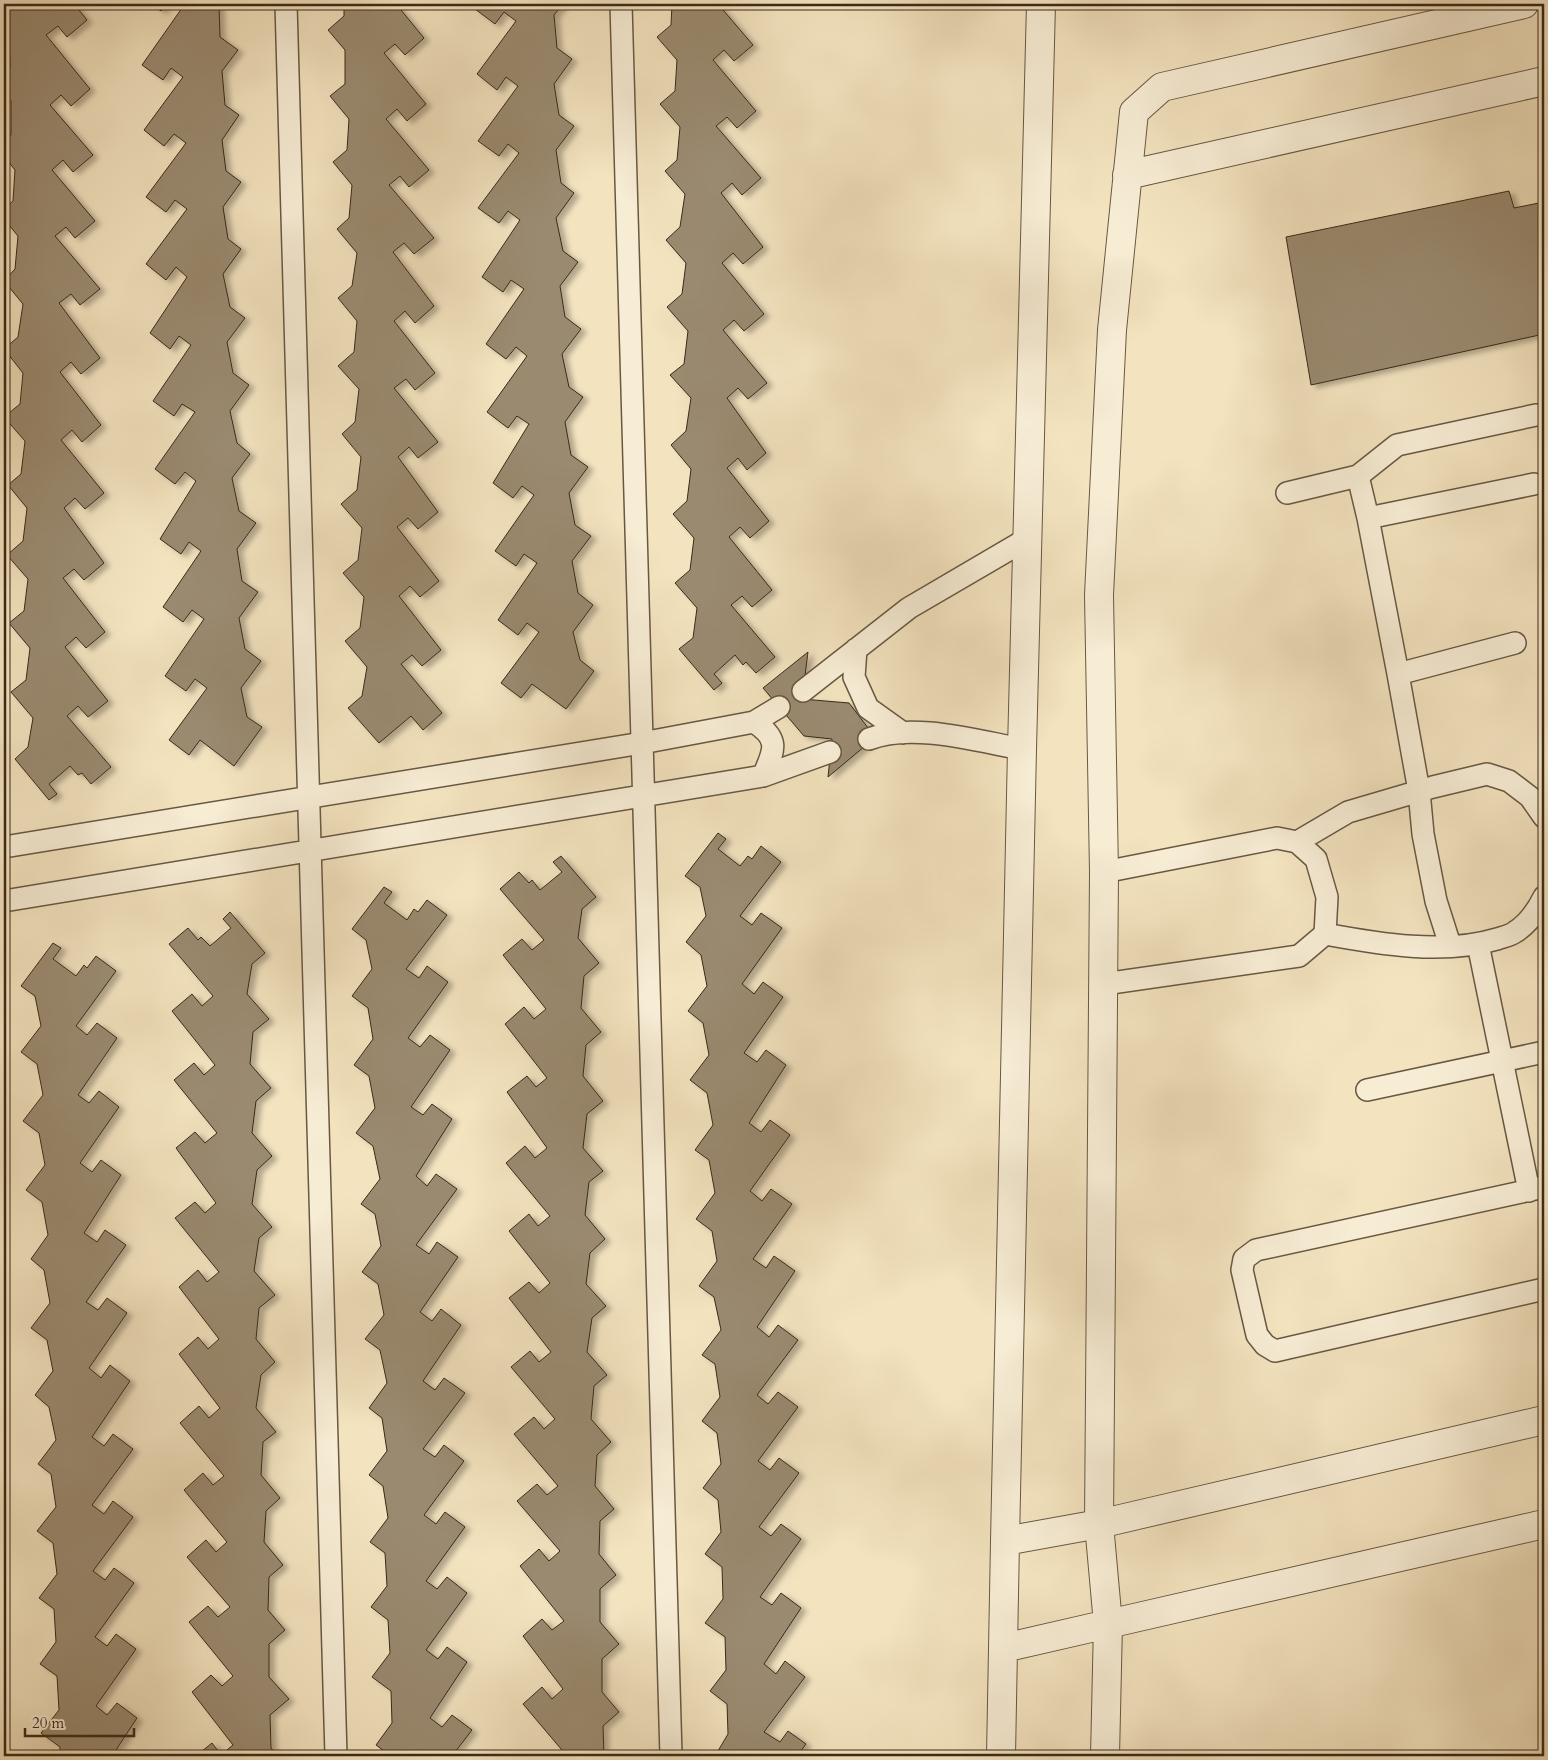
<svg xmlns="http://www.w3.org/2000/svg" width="1548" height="1760" font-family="Cardo,serif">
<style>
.building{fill:#9a8a6f;stroke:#3a2a18;filter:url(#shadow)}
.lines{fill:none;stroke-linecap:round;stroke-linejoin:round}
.service-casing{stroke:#685842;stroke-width:24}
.minor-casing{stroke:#685842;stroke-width:30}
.tertiary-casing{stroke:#685842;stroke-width:30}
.service{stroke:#f7edd5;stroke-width:21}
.minor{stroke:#f7edd5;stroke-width:28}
.tertiary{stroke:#f7edd5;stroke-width:28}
</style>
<defs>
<filter id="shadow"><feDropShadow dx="5.5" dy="3" stdDeviation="2.5" flood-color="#0004"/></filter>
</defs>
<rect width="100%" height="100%" fill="#f3e3bf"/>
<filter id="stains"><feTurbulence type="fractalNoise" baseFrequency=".004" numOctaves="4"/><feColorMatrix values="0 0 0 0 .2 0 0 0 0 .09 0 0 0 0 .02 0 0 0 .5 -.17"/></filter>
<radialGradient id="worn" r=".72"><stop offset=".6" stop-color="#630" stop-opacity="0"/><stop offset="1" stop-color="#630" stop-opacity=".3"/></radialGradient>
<path class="building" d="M4,4H74L87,20L67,37L58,26L46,35L90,89L71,106L61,95L50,105L93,155L73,172L63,160L52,170L95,221L75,238L66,227L55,236L100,289L80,305L71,294L59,303L100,358L81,374L71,362L60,372L101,425L82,442L72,430L61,440L104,493L85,509L75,498L64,508L104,563L84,580L74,569L63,578L105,632L86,648L76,637L65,647L108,701L88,717L78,706L67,716L111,767L91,784L82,773L78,775L70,766L49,784L57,794L49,800L15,759L28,747L33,718L11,692L26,680L30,648L9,623L24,611L28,579L7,555L23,541L27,508L8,485L21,474L25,441L4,417L20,404L23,373L4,349L18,337L23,304L4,281L15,269L18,236L4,219V209L13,201L15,170L4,156V141L11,135V101L4,93V73L10,68L9,34L4,28Z
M152,4H167L161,11Z
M177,4H219L220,37L238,50L222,71L225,105L239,115L222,140L226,171L241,182L223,207L228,239L241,249L223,274L230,307L245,318L227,342L233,373L249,385L230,411L237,443L250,454L232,478L239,511L256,523L237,549L242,581L258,592L239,618L245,649L261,661L241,688L247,717L262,727L234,766L200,740L189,755L169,740L207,688L195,679L186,691L165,676L204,619L192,610L183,622L163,607L201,551L189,542L181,554L160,539L196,481L185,472L175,484L155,469L195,412L182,404L174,416L153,401L191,345L179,336L170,349L150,333L187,277L176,267L166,280L146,264L187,209L175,200L166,212L146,197L186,143L174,134L164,146L144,130L183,77L171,68L163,80L142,65L182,8Z
M344,4H396L424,38L405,55L395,44L384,53L426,104L407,121L397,109L386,119L429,170L409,187L400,176L389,185L434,238L414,254L404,243L393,252L434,306L415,323L405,311L394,321L435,373L415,390L406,379L394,388L438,442L418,458L409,447L398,457L438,512L418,529L408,518L397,527L439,581L420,597L410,586L399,596L441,650L422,666L412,655L401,664L442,713L423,730L411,716L379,743L348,708L362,696L367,667L345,641L360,628L364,597L343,573L358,560L362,528L341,504L357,490L361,457L342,434L355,422L359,389L338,366L354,352L357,321L338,298L352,286L357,253L337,229L349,218L352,185L333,162L347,150L349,119L330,96L345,84V50L328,30L344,16Z
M478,4H563L554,15L557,48L572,59L554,84L559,115L574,126L556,150L561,183L574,193L556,218L563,251L578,262L560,286L565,317L581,329L562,354L569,387L583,397L565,422L571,455L588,467L569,493L575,525L591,536L572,561L578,593L593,605L573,632L580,660L594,671L566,709L532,684L521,698L501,683L539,632L527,623L518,635L498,620L537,563L524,554L516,566L495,551L534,495L522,486L513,498L493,483L529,424L517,416L508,428L487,412L527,356L516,347L506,359L486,344L524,289L511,280L503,292L482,277L520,220L508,211L499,223L478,208L519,153L508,144L499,156L478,141L518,86L506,77L497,90L477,74L516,21L504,12L495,24L475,9Z
M672,4H718L753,45L734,61L724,50L713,60L756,111L737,128L727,117L716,126L761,178L742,195L732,183L721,193L763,247L743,264L733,253L722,263L764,314L744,331L734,320L723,330L767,383L748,399L738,388L727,398L766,453L747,470L738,458L727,468L769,521L750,538L740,527L729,537L772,590L752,607L742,596L731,605L775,657L756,673L746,662L743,665L735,655L714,674L722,683L714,690L679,649L693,638L697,608L675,583L690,570L694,538L673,514L687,501L691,469L671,445L686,431L691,398L670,375L684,364L688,331L667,307L682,294L686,263L666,240L680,227L685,194L665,171L677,160L680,127L660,104L675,91L677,60L657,37L671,25Z
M1509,191L1514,208L1544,202V334L1311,385L1286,237Z
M808,652L802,699L849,703L872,733L871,741L828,777L832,739L804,736L763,688Z
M718,833L726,839L718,849L740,866L748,856L752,859L761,846L781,862L740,916L752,925L761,913L782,928L742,984L754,994L763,982L783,997L744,1053L757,1062L766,1050L786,1065L749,1123L761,1132L770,1120L790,1135L750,1191L762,1201L771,1189L792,1204L753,1259L766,1268L774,1256L795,1271L757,1327L769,1337L778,1325L798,1340L757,1395L768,1404L778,1392L798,1407L758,1461L770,1470L779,1458L799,1473L759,1527L771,1536L781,1524L801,1539L760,1597L772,1605L781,1593L801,1608L764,1664L776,1674L785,1661L805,1677L764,1732L780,1742L788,1731L806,1744L797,1756H715L728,1734L727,1704L710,1691L726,1670L725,1637L705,1623L723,1599L722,1567L705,1554L721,1532L718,1500L703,1488L721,1464L717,1433L702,1421L720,1397L715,1364L702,1355L721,1330L714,1297L699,1286L717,1261L712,1231L696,1219L715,1193L709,1160L695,1150L713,1125L707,1093L690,1080L709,1055L703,1023L688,1011L707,986L701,955L686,942L706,916L700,887L685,876Z
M561,856L596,897L582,909L578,938L599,963L584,976L581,1008L601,1032L586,1045L583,1076L603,1101L587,1114L583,1148L603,1171L589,1182L585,1215L605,1239L590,1253L586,1284L606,1306L592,1318L587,1352L607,1375L594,1386L591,1419L611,1442L597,1455L595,1486L614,1509L600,1521L599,1554L616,1575L600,1589V1622L619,1644L602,1659V1692L619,1712L603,1726L604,1756H567L523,1704L542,1687L552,1699L563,1689L523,1636L542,1619L552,1630L564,1621L520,1566L539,1549L549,1561L560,1551L517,1501L537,1484L547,1495L558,1486L514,1434L534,1417L544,1429L555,1419L511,1367L530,1351L539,1362L551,1352L509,1298L529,1282L539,1293L550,1283L509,1231L529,1214L538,1226L550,1216L506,1163L525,1146L535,1158L547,1148L507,1092L527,1076L536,1087L547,1078L505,1024L524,1007L534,1019L546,1009L503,955L522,939L532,950L544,940L500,889L519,872L529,883L532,880L540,890L562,872L553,862Z
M384,887L392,892L384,903L407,920L414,909L418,912L427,900L447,915L406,969L419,978L427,966L448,982L408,1038L420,1047L430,1035L450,1050L411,1107L423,1115L432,1104L452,1119L416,1176L427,1186L436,1174L457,1189L416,1245L429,1254L437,1242L458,1257L420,1312L432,1321L441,1309L461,1325L423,1381L435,1390L444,1378L465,1393L423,1449L435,1457L444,1445L464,1461L424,1515L436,1524L445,1512L465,1527L426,1581L437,1589L447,1577L467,1593L426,1650L438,1659L447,1647L467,1662L430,1718L442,1727L452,1715L472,1730L452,1756H391L376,1745L392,1723L391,1691L372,1677L390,1653L388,1620L371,1607L387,1586L385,1553L370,1542L388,1518L383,1486L369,1475L387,1451L382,1418L369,1408L387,1383L380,1350L365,1339L384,1315L378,1284L362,1272L381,1246L375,1214L361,1204L380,1179L373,1146L356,1133L375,1108L369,1076L354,1065L373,1039L368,1008L352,996L372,969L366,940L352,929Z
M230,912L265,953L252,964L247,994L269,1019L253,1032L250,1064L271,1088L256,1101L252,1133L272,1156L257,1170L252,1204L272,1227L259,1238L254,1271L275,1295L259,1308L256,1339L275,1362L261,1375L256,1408L276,1432L263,1442L261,1475L280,1498L266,1511L264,1542L283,1565L269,1577L268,1610L285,1630L269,1644V1677L289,1699L270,1715L271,1748L278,1756H196L212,1743L221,1755L233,1745L192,1692L211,1675L222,1686L233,1676L189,1622L208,1606L218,1617L230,1607L187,1557L206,1540L216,1552L227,1542L184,1490L203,1473L213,1485L224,1476L180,1423L199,1406L209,1418L220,1408L179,1354L198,1337L208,1349L219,1339L179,1287L198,1270L207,1282L219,1272L175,1218L195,1202L205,1213L216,1203L176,1148L195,1132L205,1143L217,1133L174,1080L194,1063L204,1075L215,1065L172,1011L192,994L202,1006L213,996L169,944L188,928L198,940L201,937L210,946L231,928L223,919Z
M53,943L61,948L53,959L76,976L84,965L87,968L96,956L116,971L76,1026L87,1035L97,1023L117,1038L78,1095L89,1103L99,1091L119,1107L80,1163L92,1172L101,1160L121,1175L84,1233L97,1242L105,1230L126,1245L86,1302L98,1310L107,1298L127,1313L89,1368L101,1378L110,1365L130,1381L92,1437L104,1446L113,1434L133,1449L92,1505L104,1514L113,1501L133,1517L93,1571L105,1580L114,1568L134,1583L95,1637L107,1646L116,1634L136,1649L96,1706L107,1715L117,1703L137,1718L112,1756H60V1747L41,1733L59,1710L57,1676L40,1664L56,1642L54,1609L39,1598L57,1574L53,1543L37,1531L56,1507L51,1474L38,1464L56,1440L49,1407L35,1395L53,1371L47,1340L31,1328L50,1303L44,1270L31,1259L48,1235L42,1202L26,1190L45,1165L39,1133L23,1121L43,1095L37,1064L21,1052L41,1026L35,996L21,986Z"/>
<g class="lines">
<defs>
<path id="service" d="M286,4L336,1756
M621,4L671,1756
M1287,493L1358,476
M1368,518L1534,484
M856,649L854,677L868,708L903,733
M1398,674L1515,643
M803,691L909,608L1027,539
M754,722C781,739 774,751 763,776
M869,739C912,722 977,741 1022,749
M1297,842L1348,812L1433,787L1487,774L1509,781L1530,797L1544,817
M4,847L642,743L754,722L779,707
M4,901L763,776L830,752
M1325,934C1379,944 1444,955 1497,939C1502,937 1510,936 1515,932C1528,924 1537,911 1544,897
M1478,944L1529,1191
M1450,945L1436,901L1423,834L1419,791L1398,674L1368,518L1358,476L1397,445L1536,415
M1104,984L1299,956L1325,934L1327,897L1316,859L1297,842L1277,838L1104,872
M1367,1090L1544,1052
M1544,1187L1256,1250L1244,1259L1242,1270L1257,1335L1265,1345L1275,1351L1544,1289"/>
<path id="minor" d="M1524,4L1162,87L1134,112L1112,330L1099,595L1104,872L1099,1524L1544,1420
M1127,175L1544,81
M1005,1541L1022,749L1041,4
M1108,1624L1544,1524"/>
<path id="tertiary" d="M1003,1648L1108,1624
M1001,1756L1005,1541L1099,1524L1108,1624L1105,1756"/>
</defs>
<use href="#service" class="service-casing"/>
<use href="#minor" class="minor-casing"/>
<use href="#tertiary" class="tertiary-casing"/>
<use href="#service" class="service"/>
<use href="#minor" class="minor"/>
<use href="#tertiary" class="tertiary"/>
</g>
<rect width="1548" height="1760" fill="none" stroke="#f3e3bf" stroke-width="20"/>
<rect x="5" y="5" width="1538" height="1750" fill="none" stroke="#3a2a18" stroke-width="2.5"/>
<rect x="10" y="10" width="1528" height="1740" fill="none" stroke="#3a2a18"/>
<path d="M25 1728v8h109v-8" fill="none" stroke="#3a2a18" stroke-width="2.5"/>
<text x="32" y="1728" font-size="15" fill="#3a2a18" stroke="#f7edd5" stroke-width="4" paint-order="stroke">20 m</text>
<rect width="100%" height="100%" filter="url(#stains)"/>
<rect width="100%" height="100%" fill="url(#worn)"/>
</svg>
